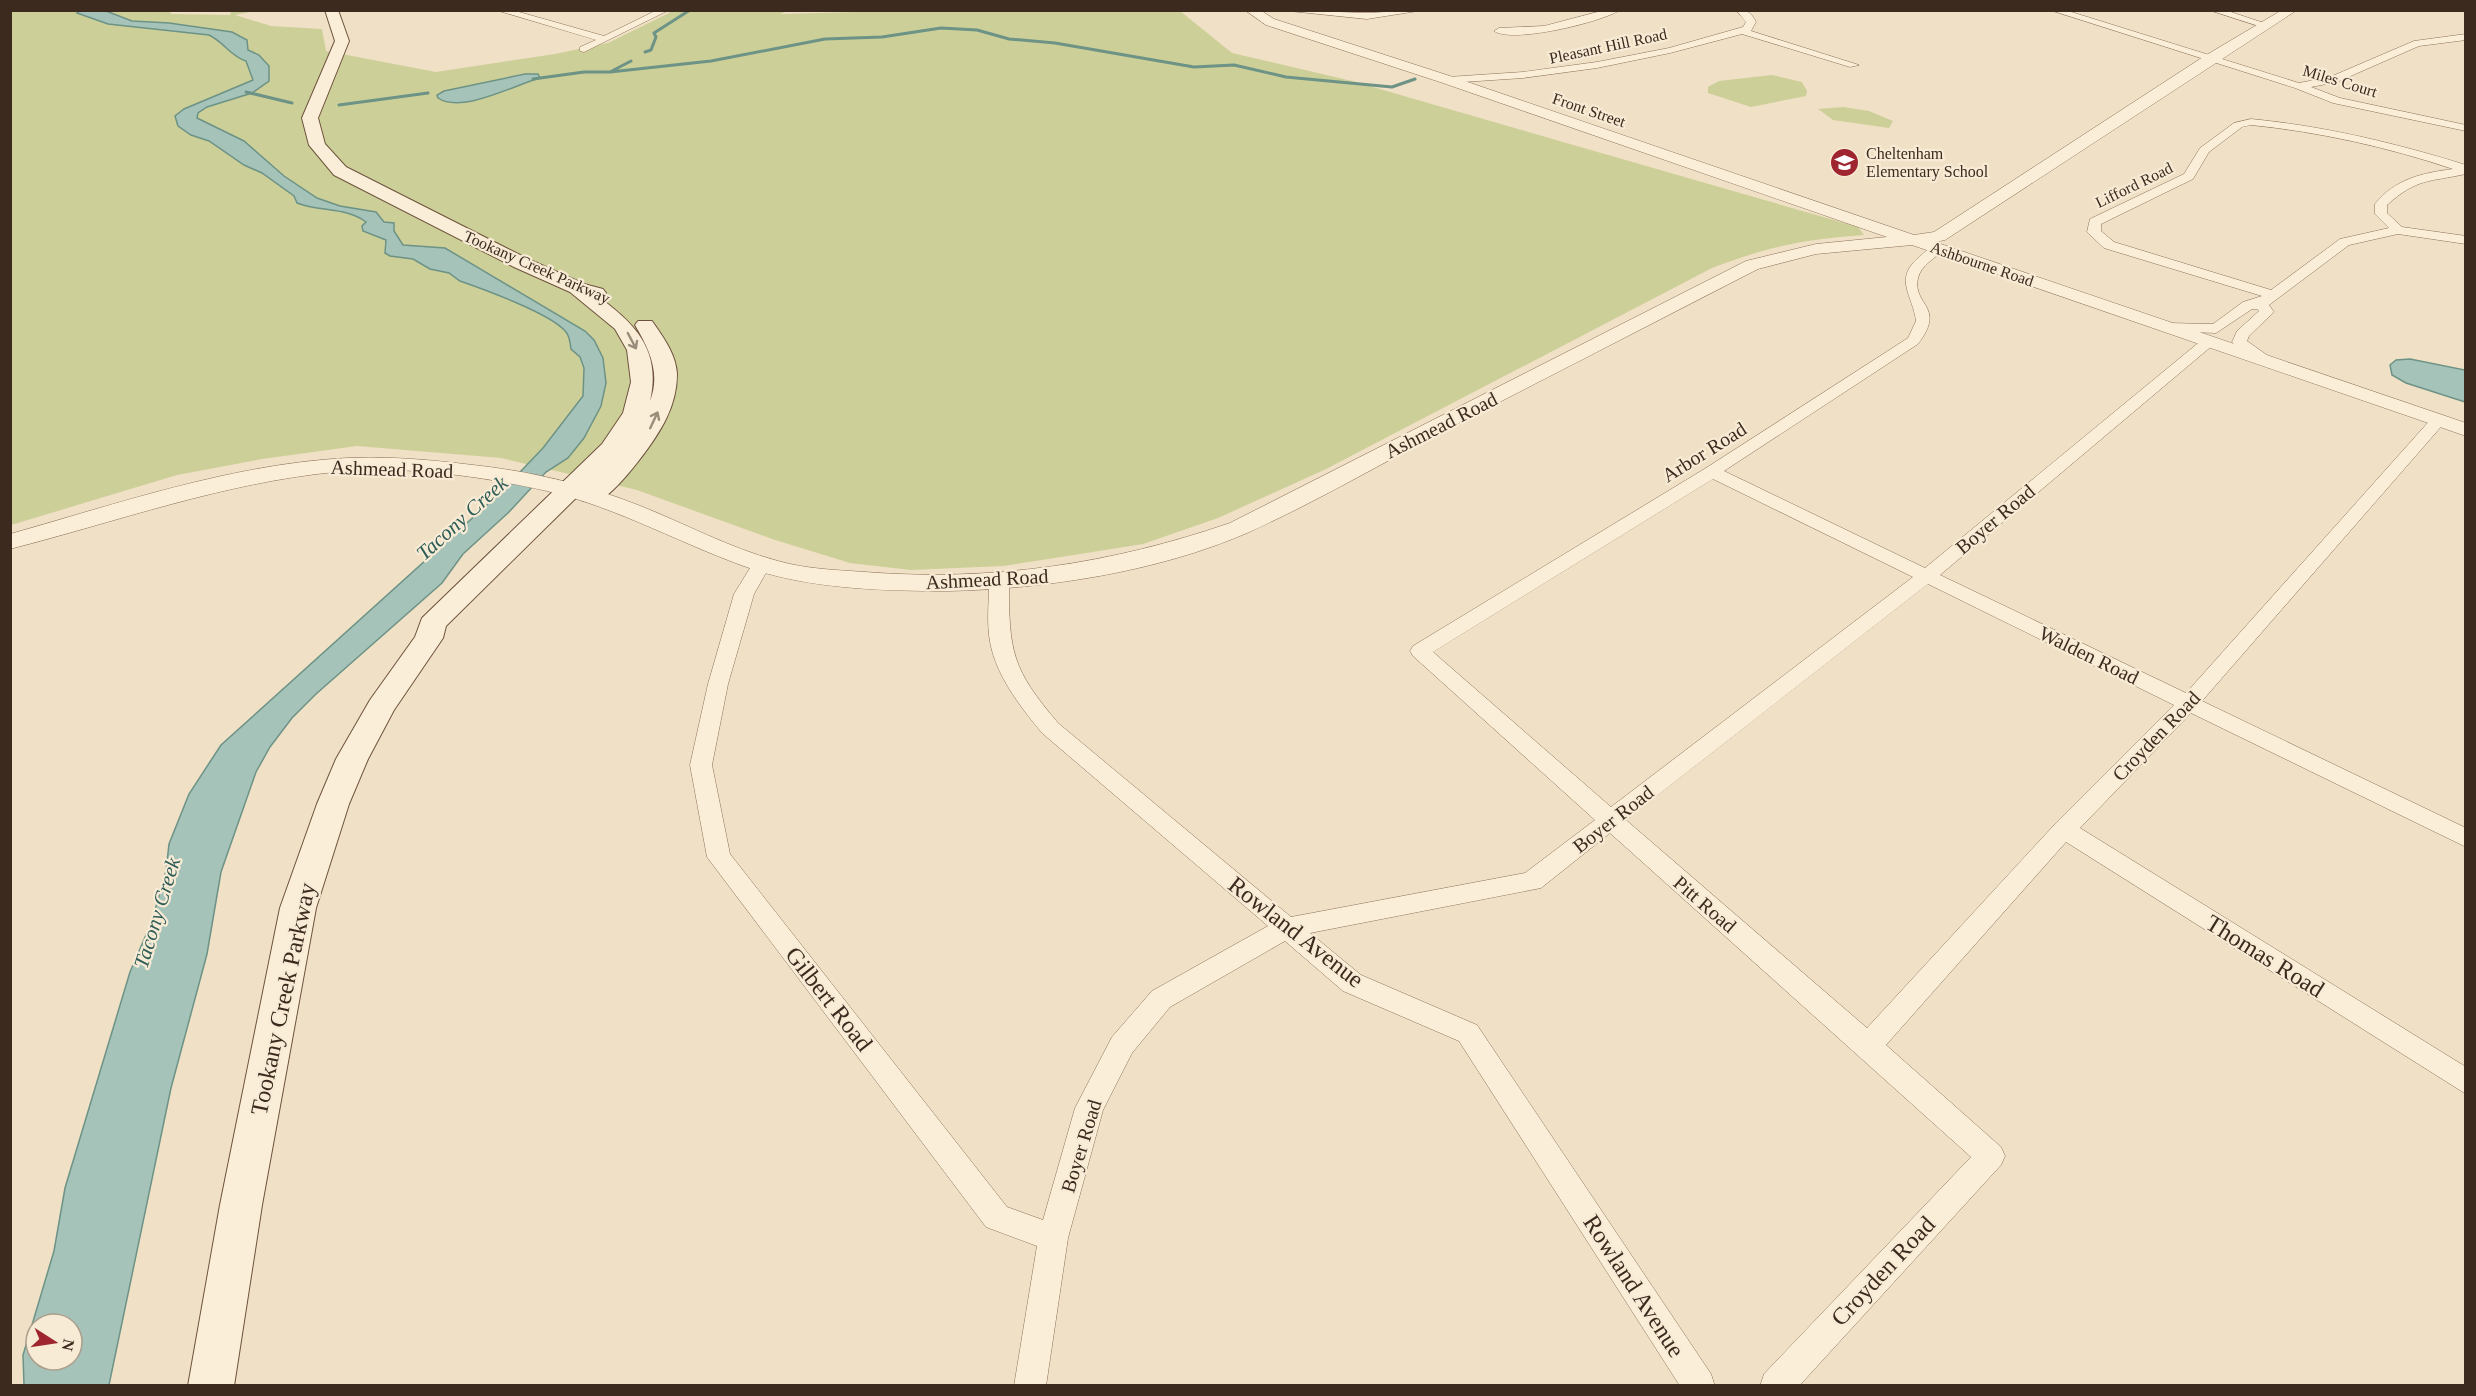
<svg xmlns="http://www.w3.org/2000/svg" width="2476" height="1396" font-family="'Times New Roman',serif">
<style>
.green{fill:#cdcf98}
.water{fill:#a6c3b9;stroke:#6c9386;stroke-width:1.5;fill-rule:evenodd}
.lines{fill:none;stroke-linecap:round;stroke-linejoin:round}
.stream{stroke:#6c9386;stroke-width:3}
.minor-casing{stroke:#8c715a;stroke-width:1}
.tertiary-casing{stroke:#8c715a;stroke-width:1}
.secondary-casing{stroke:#6e523d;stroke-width:2}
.minor{fill:#faeed8;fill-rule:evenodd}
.tertiary{fill:#faeed8;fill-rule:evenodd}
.secondary{fill:#faeed8;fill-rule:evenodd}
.oneway{stroke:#9b8c7b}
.labels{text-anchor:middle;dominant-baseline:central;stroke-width:4.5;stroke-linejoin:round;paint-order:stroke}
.far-street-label{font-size:16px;fill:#3c2a1e;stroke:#f7ebd5}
.far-poi-label{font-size:16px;fill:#3c2a1e;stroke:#f7ebd5;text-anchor:start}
.street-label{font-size:20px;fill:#3c2a1e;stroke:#f7ebd5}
.water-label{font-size:21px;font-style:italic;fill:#2d5c56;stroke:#f7ebd5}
.near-street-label{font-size:24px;fill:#3c2a1e;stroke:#f7ebd5}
</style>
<rect width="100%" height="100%" fill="#f0e0c5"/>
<path class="green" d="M166,10L172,14L230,15L231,12H250L235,15L271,26L322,29L326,51L436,72L555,54L608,43L673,11H788L780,14L934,10L1180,11L1232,53L1352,81L1858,227L1864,235C1805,239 1767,247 1712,268L1326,469L1218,518L1143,544L1080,554L1003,566L911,570L850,563L772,539L637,490L501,458L357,446L262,459L177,475L11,525V11Z
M1772,75L1802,82L1807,91L1806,96L1751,107L1708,93V87L1719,81Z
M1843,107L1869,111L1893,121L1889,128L1833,120L1818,109Z"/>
<path class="water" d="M80,11H106L132,21L169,23L232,32L247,40L248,50L259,55L269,66V81L252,93L207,107L198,113L197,118L244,141L284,176L317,198L340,206L376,212L384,222L394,223V231L403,245L445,248L585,331L594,340L603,358L606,383L601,406L584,438L568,458L546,472L509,512L463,554L442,583L316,694L292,718L270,747L256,772L221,872L207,954L171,1088L109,1385H24L23,1355L54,1251L65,1188L130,972L152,921L166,871L169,844L189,794L221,745L499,494L543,448L583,396L584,368L580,357L571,349C570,343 570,337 566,332C552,314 483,289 460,281L449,273L430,269L413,259L390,256L385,253L386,240L363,231L362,226L366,222C346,207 320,212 297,203L294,196L262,173L244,165L209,141L191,135L178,126L175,116L184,109L253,80L246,61C230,56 224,42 209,35L108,24L77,13ZM36,1324H72V1360H36Z
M525,74H538L540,78C514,85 462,114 438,98L437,95L444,91Z
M2410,359L2465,370V402L2406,383L2392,375L2390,365L2396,360Z"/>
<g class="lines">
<path class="stream" d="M645,52L651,50L656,37L654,33L690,10
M610,72L711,61L825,39L882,37L941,28L977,30L1009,39L1055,43L1194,67L1234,65L1286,77L1392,87L1415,79
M533,79L584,72H610L631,61
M246,92L292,103
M339,105L428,93"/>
<defs>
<path id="minor" d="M496,10H512L604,36L657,10H669L584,52L580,51V47L596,40Z
M1280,10L1367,13L1424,10L1367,19Z
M1605,10H1620C1602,22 1512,44 1494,31L1499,28L1544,26Z
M1736,10C1747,10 1751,12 1756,22L1751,31L1859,65L1850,67L1742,34L1670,53L1597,68L1523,78L1448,83L1443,80L1448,77L1523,72L1597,62L1669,48L1743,27L1746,22Z
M2050,10H2065L2299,83L2330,77L2414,41L2466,34V40L2419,46L2337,82L2311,87L2340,98L2466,125V131L2333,103L2295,88Z
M2209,10H2225L2270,25L2265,28Z
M2251,119C2324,126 2395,143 2466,165V174C2429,182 2417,178 2387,205V213L2402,227L2466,236V244L2398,234L2349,245L2269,305L2274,312L2249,336L2247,341L2274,360L2277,363L2269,368L2242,353L2232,342L2237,331L2259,311L2257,309H2252L2216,333L2166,331L2159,327L2166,323L2213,324L2243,302L2262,296L2104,248L2087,232L2090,219L2184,174L2200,148L2234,123ZM2251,125C2320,132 2387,147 2453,169C2422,173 2395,179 2375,204V214L2389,228L2340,239L2271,290L2114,242L2101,231V224L2193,179L2209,152L2242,127Z
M1937,245L1944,249C1936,258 1921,265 1918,278C1912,306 1947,306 1918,344L1724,471L1925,568L2203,339H2213L2215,342L2213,345L1940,575L2186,693L2432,418L2438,416L2446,421L2202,701L2466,828V847L2191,713L2080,828L2466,1067V1094L2066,842L1886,1045L2001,1147L2005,1156L2001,1165L1799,1386H1760L1764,1374L1971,1157L1610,833L1541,888L1310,933L1361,975L1477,1025L1711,1374L1715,1386H1680L1459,1041L1343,991L1285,941L1170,1007L1132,1053L1103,1110L1068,1238L1046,1386H1014L1037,1246L986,1227L707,857L690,765L708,684L734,594L755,560H769L771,564L754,594L728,684L712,765L730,854L1007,1207L1043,1220L1075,1108L1112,1037L1152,991L1268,926L1042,733C1019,705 993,672 989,635C987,618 989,600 989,583L992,579L999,577L1009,583C1009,652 1012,669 1058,723L1291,917L1525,873L1595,820L1413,656L1410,651L1413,646L1706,468L1908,338L1916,321C1913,296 1894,280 1917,259C1923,254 1929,247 1937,245ZM1713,479L1913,577L1611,807L1433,652ZM1928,584L2174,705L2056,823L1867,1028L1626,820Z"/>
<path id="tertiary" d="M1245,10H1260L1274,19L1453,77L1914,235L1934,232L2203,57L2282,10H2297L1945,240L1935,242L2466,423V436L1912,245L1816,254L1758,269C1656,321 1555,374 1453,426C1386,461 1316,502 1247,533C1157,572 1045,589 948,591C885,591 815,589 755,570C684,546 620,508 547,491C482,476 401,465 335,472C223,483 119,521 10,549V534C120,503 233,464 347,458C389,456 432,460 473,465C529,471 585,484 638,505C684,523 729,548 778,561C806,569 836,570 865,572C991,582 1111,564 1230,523L1746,261L1816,244L1887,237L1443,83L1266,25Z"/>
<path id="secondary" d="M325,10H338L349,41L318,118L325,144L346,167L528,259L584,284L603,289L606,293L600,298C638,326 661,352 650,401C661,373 649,349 635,325L638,321H652C663,337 676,354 677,374C677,389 673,405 666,419C656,440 620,489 600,500C594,504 588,502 582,500L579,495L446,626L443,638L394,710L368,759L349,804L316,908L262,1205L234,1386H188L220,1205L280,908L317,804L336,759L370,700L415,637L422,618L602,444L623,413L631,382L627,350L615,329L570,292L514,267L334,175L309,145L302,118L335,41Z"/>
</defs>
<use href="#minor" class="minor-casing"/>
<use href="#tertiary" class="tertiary-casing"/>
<use href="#secondary" class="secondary-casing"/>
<use href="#minor" class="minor"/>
<use href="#tertiary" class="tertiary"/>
<use href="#secondary" class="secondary"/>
</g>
<defs><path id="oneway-shaft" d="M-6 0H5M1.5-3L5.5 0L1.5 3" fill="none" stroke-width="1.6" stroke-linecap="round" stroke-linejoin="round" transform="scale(1.5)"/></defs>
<g class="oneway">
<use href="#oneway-shaft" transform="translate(632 341) rotate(62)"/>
<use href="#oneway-shaft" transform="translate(654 420) rotate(-65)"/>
</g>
<defs>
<symbol id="school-disc" viewBox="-11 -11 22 22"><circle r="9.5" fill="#9f2630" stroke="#f7ebd5"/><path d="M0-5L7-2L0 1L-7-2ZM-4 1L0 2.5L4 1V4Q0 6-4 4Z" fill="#fff"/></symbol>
</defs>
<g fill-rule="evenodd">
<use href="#school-disc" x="1828" y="146" width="33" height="33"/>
</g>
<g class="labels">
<g class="far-street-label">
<text transform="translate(1608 46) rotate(-12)">Pleasant Hill Road</text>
<text transform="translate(2340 81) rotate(17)">Miles Court</text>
<text transform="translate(1589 110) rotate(19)">Front Street</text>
<text transform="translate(2134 185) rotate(-26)">Lifford Road</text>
<text transform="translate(1982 264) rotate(19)">Ashbourne Road</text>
<text transform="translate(537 267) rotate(24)">Tookany Creek Parkway</text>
</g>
<g class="far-poi-label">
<text x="1866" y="153">Cheltenham<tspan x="1866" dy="18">Elementary School</tspan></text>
</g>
<g class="street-label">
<text transform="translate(1441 425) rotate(-27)">Ashmead Road</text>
<text transform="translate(1704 452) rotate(-32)">Arbor Road</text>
<text transform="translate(392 469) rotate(2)">Ashmead Road</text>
<text transform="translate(1995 519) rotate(-40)">Boyer Road</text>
<text transform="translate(987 579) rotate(-3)">Ashmead Road</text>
<text transform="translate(2089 655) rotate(26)">Walden Road</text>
<text transform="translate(2156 736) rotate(-46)">Croyden Road</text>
<text transform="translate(1613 819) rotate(-38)">Boyer Road</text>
<text transform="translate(1705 904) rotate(41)">Pitt Road</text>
<text transform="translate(1081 1146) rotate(-73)">Boyer Road</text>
</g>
<g class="water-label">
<text transform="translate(462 518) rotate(-42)">Tacony Creek</text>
<text transform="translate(157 913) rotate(-73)">Tacony Creek</text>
</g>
<g class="near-street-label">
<text transform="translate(1296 932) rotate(38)">Rowland Avenue</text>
<text transform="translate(2265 956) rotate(32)">Thomas Road</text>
<text transform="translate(283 999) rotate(-78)">Tookany Creek Parkway</text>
<text transform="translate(829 999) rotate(52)">Gilbert Road</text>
<text transform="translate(1883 1271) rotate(-47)">Croyden Road</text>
<text transform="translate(1634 1286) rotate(57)">Rowland Avenue</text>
</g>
</g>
<rect width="2476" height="1396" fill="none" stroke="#3c2a1e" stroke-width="24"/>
<g transform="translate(54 1342) rotate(102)"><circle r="28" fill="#f7ebd5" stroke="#ac9e8c" stroke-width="1.5"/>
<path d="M0-4.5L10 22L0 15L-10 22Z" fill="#9f2630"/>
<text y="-9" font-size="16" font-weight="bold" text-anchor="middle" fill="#3c2a1e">N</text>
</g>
</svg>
